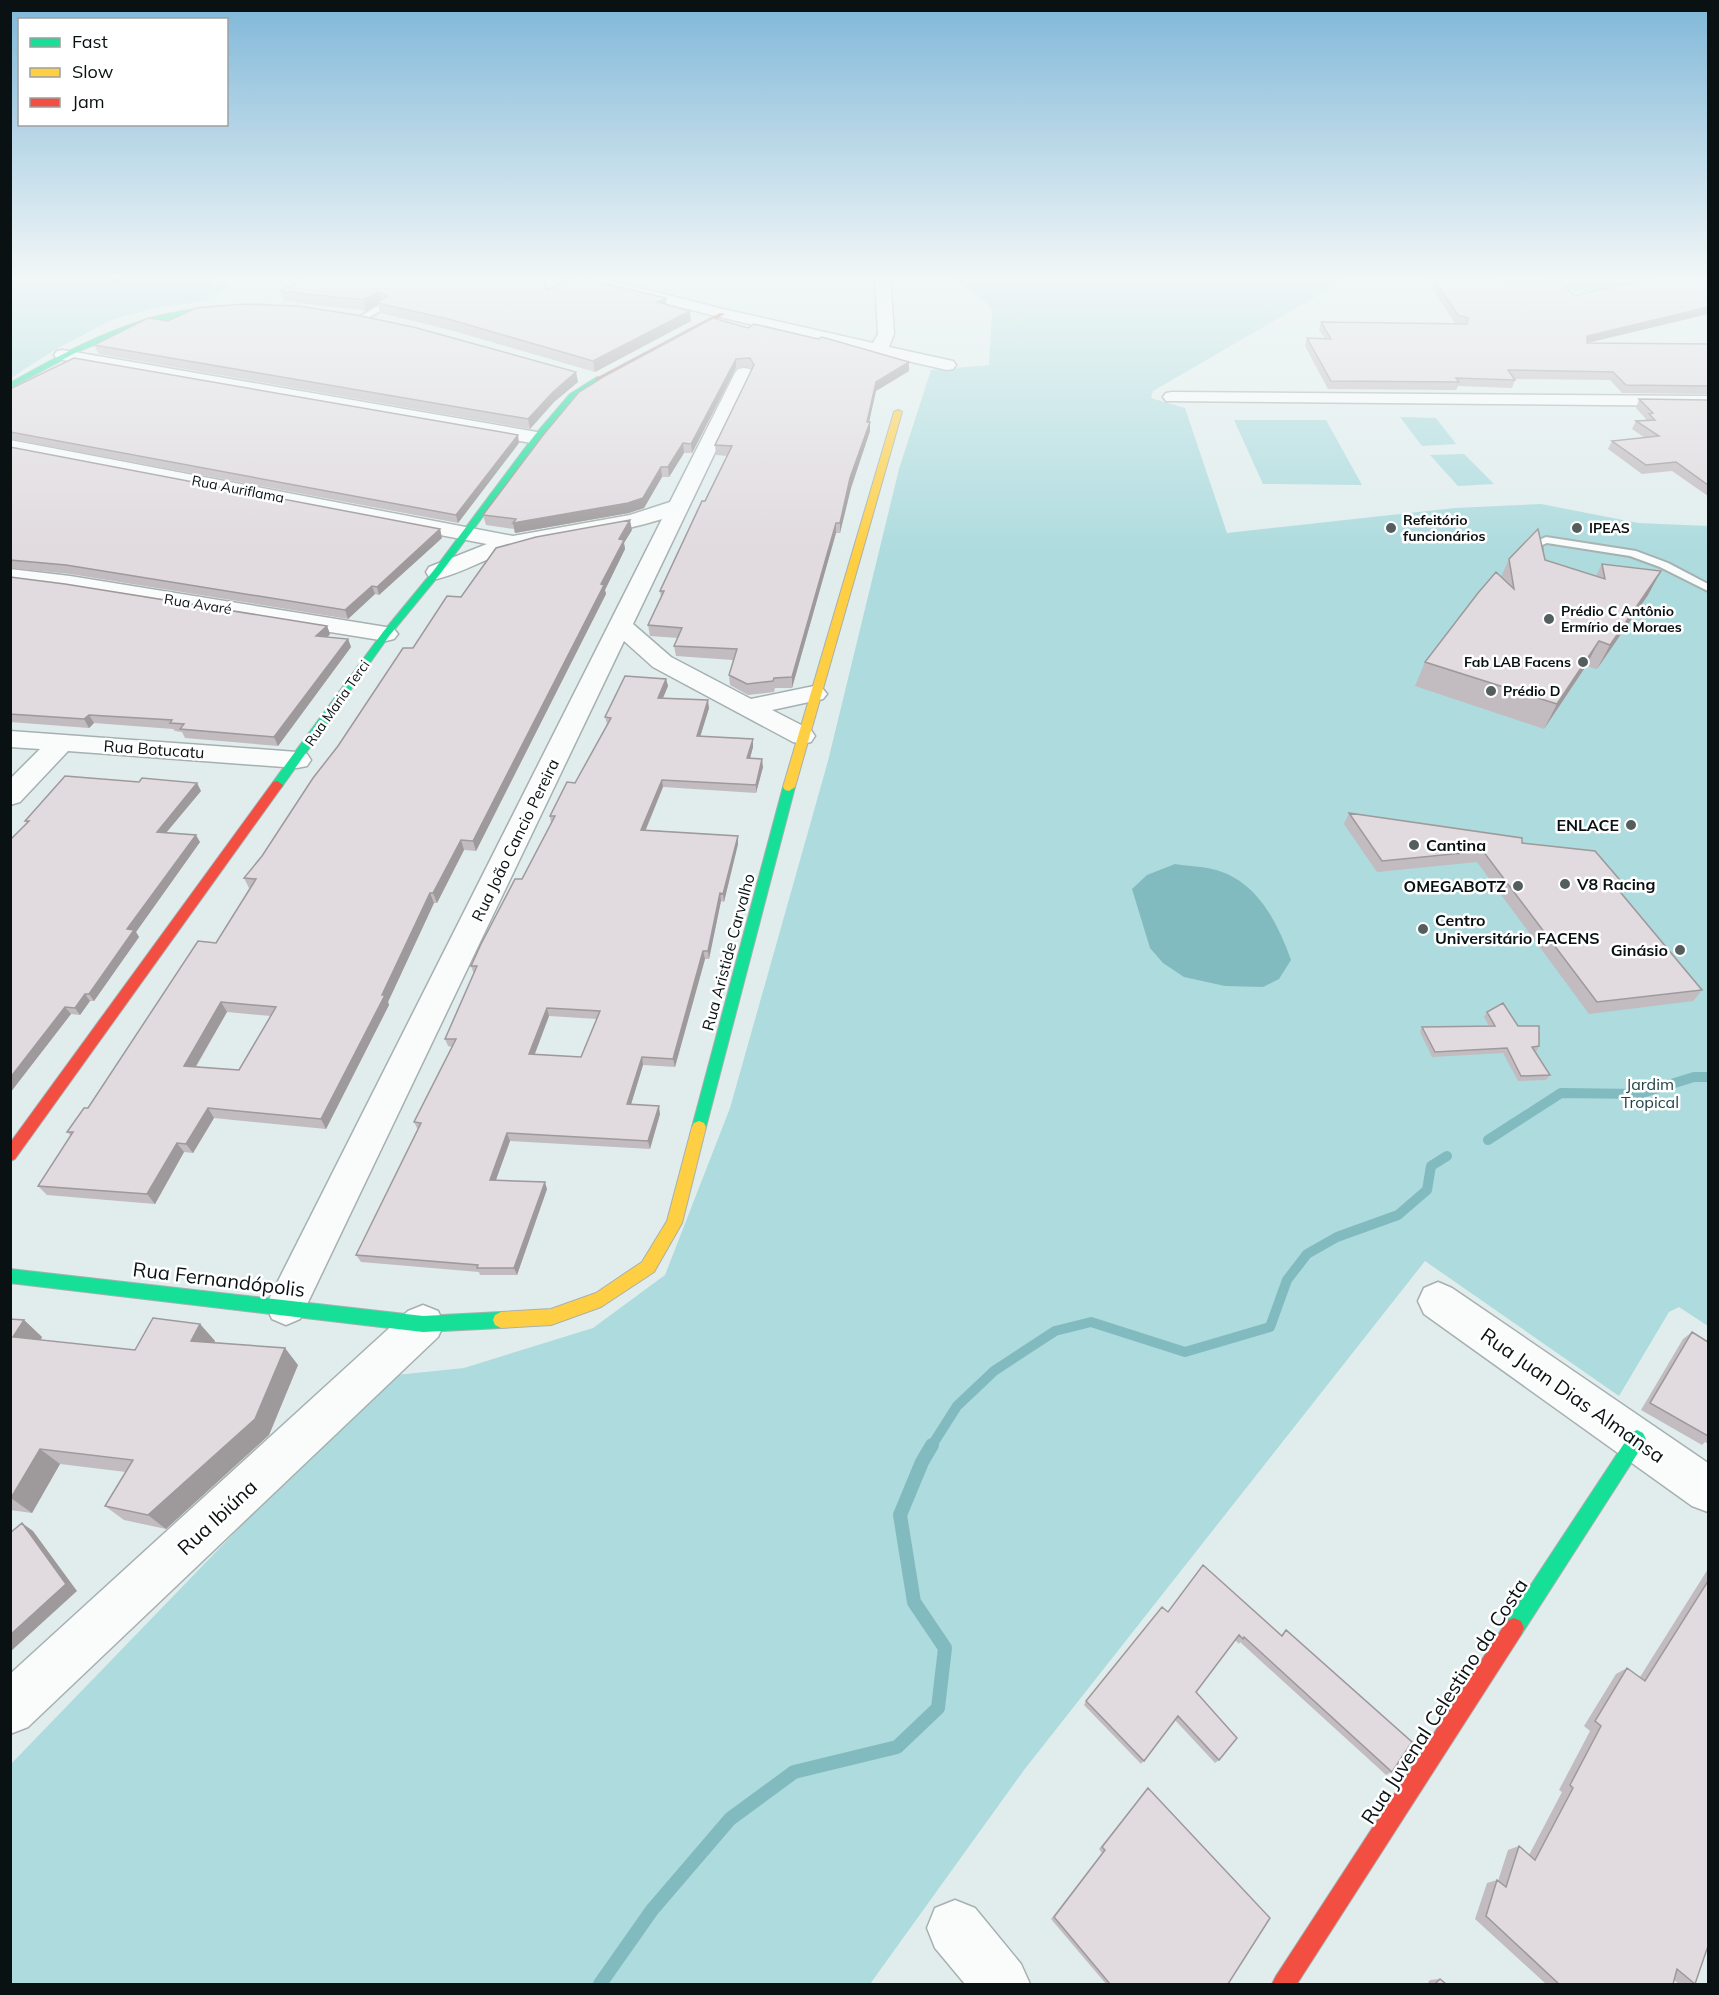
<svg xmlns="http://www.w3.org/2000/svg" width="1719" height="1995" font-family="Mulish,sans-serif">
<style>
.green{fill:#addbde}
.water{fill:#82bbbf}
.lines{fill:none;stroke-linecap:round;stroke-linejoin:round}
.stream-far2{stroke:#82bbbf;stroke-width:4.5}
.stream-far1{stroke:#82bbbf;stroke-width:10}
.stream{stroke:#82bbbf;stroke-width:14}
.lane-casing{stroke:#a7b0b0;stroke-width:4}
.street-casing{stroke:#a7b0b0;stroke-width:3}
.fast-casing{stroke:#a7b0b0;stroke-width:2}
.slow-casing{stroke:#a7b0b0;stroke-width:2}
.jam-casing{stroke:#a7b0b0;stroke-width:2}
.lane{fill:#fafcfc;fill-rule:evenodd}
.street{fill:#fafcfc;fill-rule:evenodd}
.fast{fill:#16e098;fill-rule:evenodd}
.slow{fill:#ffcf43;fill-rule:evenodd}
.jam{fill:#f24e42;fill-rule:evenodd}
.wall{fill:#c2bbbf;fill-rule:evenodd}
.shaded-wall{fill:#9e999b}
.building{fill:#e1dade;stroke:#9e999b;stroke-width:1.5;fill-rule:evenodd}
.poi-dot{fill:#555e5f;stroke:#fff;stroke-width:2}
.labels{text-anchor:middle;dominant-baseline:central;stroke-width:5;stroke-linejoin:round;paint-order:stroke}
.far-street-label{font-size:14px;fill:#091112;stroke:#fff}
.far-poi-label{font-size:14px;font-weight:bold;fill:#091112;stroke:#fff;text-anchor:start}
.street-label{font-size:16px;fill:#091112;stroke:#fff}
.poi-label{font-size:16px;font-weight:bold;fill:#091112;stroke:#fff;text-anchor:end}
.park-label{font-size:16px;fill:#204547;stroke:#fff}
.near-street-label{font-size:20px;fill:#091112;stroke:#fff}
</style>
<rect width="100%" height="100%" fill="#e1eded"/>
<path class="green" d="M10,275H217L211,286L231,284L205,301L155,308L111,320L53,351L11,378Z
M948,275H1353L1153,391L1151,398L1185,408L1227,533L1455,508L1541,504L1638,523L1708,526V1326L1679,1307L1669,1312L1619,1396L1425,1261L1024,1770L870,1984H11L10,1765L386,1376L464,1368L593,1328L665,1275L730,1108L828,761L899,469L931,370L989,365L992,311L986,302Z
M1370,275H1472L1527,287Z
M1551,275H1657L1599,293L1535,288Z
M1400,417L1436,418L1456,444L1422,446Z
M1234,420H1326L1362,485L1263,484Z
M1464,454L1494,484L1458,486L1430,455Z"/>
<path class="water" d="M1175,864C1187,866 1200,866 1212,869C1256,879 1277,921 1291,960L1279,979L1263,987L1225,986L1184,977L1163,963L1150,948L1132,889L1147,875Z"/>
<g class="lines">
<path class="stream-far2" d="M100,275L120,280"/>
<path class="stream-far1" d="M1488,1140L1561,1093L1639,1094L1694,1077H1708
M931,1447L957,1406L994,1371L1055,1331L1091,1322L1185,1352L1270,1327L1287,1280L1307,1254L1337,1237L1398,1215L1427,1190L1431,1166L1447,1156"/>
<path class="stream" d="M600,1984L652,1910L730,1819L794,1772L897,1747L938,1708L945,1648L914,1602L900,1515L922,1462L932,1445"/>
<defs>
<path id="lane" d="M381,304L388,306L363,321L356,319Z
M1546,537L1636,551L1668,563L1708,584V591L1660,567L1630,556L1547,543L1542,545L1541,561H1533L1532,543Z"/>
<path id="street" d="M562,275H588L723,309L873,343L878,334L875,275H890L894,334L889,347L953,361L956,365L953,369L947,370C819,341 691,311 564,278Z
M63,350L537,432L544,434L547,438L544,442L537,444L57,359L54,355L57,351Z
M744,368L750,369L753,373L633,624L671,657L751,699L814,686L823,689L827,694L823,699L772,710L811,730L815,736L811,742L802,744L793,742L653,667L624,641L300,1319L286,1325L272,1319L266,1306L272,1293L662,519C616,534 567,537 520,548C491,555 466,572 437,579L429,577L426,572L429,567L487,544L10,452V440L513,536L630,515L670,502L735,373L738,369Z
M1172,392L1708,396V406L1166,401L1163,397L1166,393Z
M10,569L70,576L386,627L394,629L398,634L394,639L386,641L70,590L10,583Z
M10,731L297,752L307,754L311,760L307,766L297,768L68,751L20,802L10,805V779L40,749L10,747Z
M1438,1282L1452,1288L1708,1463V1512L1692,1506L1424,1314L1418,1301L1424,1288Z
M423,1305L438,1311L444,1324L438,1337L28,1727L10,1734V1674L408,1311Z
M955,1900L975,1908L1021,1964L1030,1984H965L935,1948L927,1928L935,1908Z"/>
<path id="fast" d="M264,304L266,307L192,313L133,328L75,353L10,388V383C58,356 105,330 158,316C193,307 228,306 264,304Z
M597,377L604,379L576,398L540,440L440,574L389,636L281,788H273V782L383,632L434,570L534,436L570,394Z
M789,783L795,787L706,1127L704,1131L699,1133L694,1131L692,1127L783,787Z
M10,1269L423,1316L501,1312L507,1315L509,1320L507,1325L501,1328L423,1332L10,1283Z
M1637,1430L1643,1433L1646,1439L1643,1445L1521,1635L1514,1638L1507,1635L1504,1628L1507,1621L1631,1433Z"/>
<path id="slow" d="M898,410L902,412L795,787L789,791L785,790L783,787L894,412Z
M699,1121L704,1123L706,1127L682,1223L654,1272L601,1307L551,1325L501,1328L495,1325L493,1320L495,1315L501,1312L551,1309L596,1293L642,1262L667,1221L692,1127L694,1123Z"/>
<path id="jam" d="M720,313L725,314L603,381L596,379Z
M277,781L283,785L281,788L15,1159L10,1161V1143L273,782Z
M1514,1618L1521,1621L1524,1628L1521,1635L1297,1984H1272L1276,1976L1507,1621Z"/>
</defs>
<use href="#lane" class="lane-casing"/>
<use href="#street" class="street-casing"/>
<use href="#fast" class="fast-casing"/>
<use href="#slow" class="slow-casing"/>
<use href="#jam" class="jam-casing"/>
<use href="#lane" class="lane"/>
<use href="#street" class="street"/>
<use href="#fast" class="fast"/>
<use href="#slow" class="slow"/>
<use href="#jam" class="jam"/>
</g>
<path class="wall" d="M1435,281L1574,296L1708,314L1587,343L1708,344V394L1622,393L1610,380L1514,379L1515,380L1512,388L1458,386L1456,390L1328,389L1305,346L1307,338L1325,339L1319,330L1321,322L1460,324L1455,323L1432,288Z
M547,290L666,305L691,321L595,372L450,330L380,313L378,304L366,311L284,301L280,291Z
M713,318L909,371L876,391L869,422L870,431L851,488L840,533H836L792,688H775L774,692L748,695L730,685L729,675L733,660L676,656L674,646L678,638L650,636L648,625L661,597L660,591L728,456L716,455L715,445L752,370L750,367L736,368L692,453H684L669,477H662L644,508L629,513L515,533L514,529L486,525L483,515Z
M168,321L576,372L578,382L554,402L530,429L99,354L94,345Z
M10,389L519,443L458,523L10,439Z
M1639,399L1708,400V496L1672,471L1642,474L1608,449L1612,441L1645,438L1632,429L1636,421L1646,420V419L1636,408Z
M10,447L440,529L442,538L379,595L375,594L348,619L70,574L10,568Z
M632,530L624,543L625,549L605,590L606,594L476,851L464,850L437,903H434L388,1002L389,1005L326,1129L214,1118L193,1153L184,1152L155,1204L47,1195L38,1186L71,1136L67,1132L88,1108L216,943L250,888H249L244,878L262,856L338,746L413,648L461,597ZM227,1012L271,1016L239,1070L196,1067Z
M1509,559L1545,560L1596,576L1602,564L1648,595L1597,669L1586,666L1544,729L1415,686L1425,662L1501,577Z
M10,577L327,626L330,634L328,637L348,639L351,647L278,746L185,738L182,732L175,731L173,729L94,723L89,728L10,722Z
M666,679L668,686L663,698L709,708L700,736L753,747L750,758L763,767L756,793L663,787L646,830L738,836V844L724,902L721,901L709,959H705L675,1067L643,1065L631,1104L660,1114L650,1149L510,1141L496,1180L547,1189L517,1275H480L479,1272L361,1262L356,1255L418,1130L414,1122L452,1047L448,1046L445,1039L474,974L471,966L522,879L551,823L550,816L575,783L607,724L605,717ZM549,1016L597,1019L581,1057L535,1054Z
M201,791L166,832L200,842L136,932L139,937L94,1001H90L80,1015L71,1014L10,1093V840L27,823L25,821Z
M1349,813L1522,843L1625,886L1621,893L1702,990L1693,1001L1589,1014L1477,862L1377,872L1344,824Z
M1487,1012L1518,1026L1539,1046L1536,1052H1535L1550,1075L1546,1080L1518,1081L1503,1053L1432,1057L1420,1032L1422,1027L1489,1026L1484,1017Z
M10,1319L24,1320L42,1337L41,1340L135,1350L200,1324L215,1341L214,1343L298,1365L269,1435L166,1529L124,1520L105,1506L126,1472L60,1464L32,1513L10,1510Z
M1692,1332L1708,1342V1444L1705,1442L1702,1445L1641,1410L1683,1339Z
M1708,1569V1946L1695,1984H1679L1674,1980L1673,1984H1546L1475,1919L1487,1883L1497,1880L1498,1881L1508,1850L1519,1846L1529,1855L1562,1792L1559,1790L1590,1731L1584,1726L1616,1674L1627,1668L1640,1677Z
M1168,1612L1281,1635L1286,1630L1392,1772L1386,1775L1240,1642L1239,1644L1235,1640L1196,1692L1219,1760L1215,1763L1175,1720L1141,1764L1084,1705L1086,1701Z
M1148,1788L1228,1984H1106L1051,1919L1102,1853L1099,1849Z
M1440,1979L1446,1984H1427L1430,1980Z"/>
<path class="shaded-wall" d="M379,292L382,302L366,311L363,300Z
M666,298L667,308L657,302Z
M1708,307V314L1583,344L1587,336Z
M690,311L691,321L595,372L593,361Z
M736,359V368L692,453L691,444Z
M909,362V371L876,391L867,431V422L876,382Z
M576,372L578,382L554,402L530,429L528,419L553,392Z
M870,422V431L851,488L840,533V523L850,478Z
M518,435L519,443L458,523L456,515Z
M683,443L684,453L669,477L668,467Z
M661,467L662,477L644,508L629,513L515,533L513,523Z
M630,520L632,530L624,543L625,549L605,590L606,594L476,851L473,841L601,584L619,539Z
M836,523V533L792,688V677Z
M440,529L442,538L379,595L377,587Z
M1661,571L1648,595L1597,669L1610,645Z
M372,586L375,594L348,619L345,610Z
M327,626L330,634L320,644L316,636Z
M348,639L351,647L278,746L274,737Z
M1599,641L1586,666L1544,729L1557,704Z
M666,679L668,686L660,705L658,698Z
M708,700L709,708L698,744L697,736Z
M89,715L94,723L89,728L84,719Z
M753,739V747L748,766L747,758Z
M762,759L763,767L756,793V785Z
M662,780L663,787L642,838L641,830Z
M197,783L201,791L161,839L157,832Z
M196,835L200,842L136,932L139,937L94,1001L89,994L127,929Z
M738,836V844L724,902L723,894Z
M461,840L464,850L437,903L433,893Z
M430,893L434,903L388,1002L389,1005L326,1129L321,1119L382,995Z
M720,893L721,901L709,959L708,951Z
M703,951L705,959L675,1067L673,1059Z
M85,994L90,1001L80,1015L75,1008Z
M221,1002L227,1012L190,1076L184,1066Z
M65,1007L71,1014L10,1093V1078Z
M547,1008L549,1016L532,1061L529,1054Z
M642,1057L643,1065L629,1111L627,1104Z
M659,1106L660,1114L650,1149L648,1141Z
M208,1108L214,1118L193,1153L186,1144Z
M507,1133L510,1141L493,1188L490,1180Z
M177,1143L184,1152L155,1204L147,1194Z
M545,1182L547,1189L517,1275L514,1268Z
M24,1320L42,1337L32,1353L13,1337Z
M200,1324L215,1341L206,1357L191,1341Z
M285,1348L298,1365L269,1435L166,1529L148,1515Z
M40,1449L60,1464L32,1513L11,1498Z
M22,1523L33,1531L77,1591L10,1652V1635Z"/>
<path class="building" d="M312,275H540L547,290L577,277L666,298L657,302L690,311L593,361L448,319L377,303L387,296L379,292L363,300L280,291Z
M1666,275H1708V307L1587,336V343L1708,344V386L1626,385L1613,372L1508,370L1515,380L1456,378L1459,382L1331,381L1307,338L1331,339L1321,322L1467,324L1468,318L1458,315L1435,281L1561,282L1574,296Z
M242,304L299,306L356,315L413,327L576,372L553,392L528,419L94,345L148,318L168,321L196,308Z
M713,318L748,328L754,324L818,339L822,337L909,362L876,382L867,422H870L850,478L840,523H836L792,677L774,678L773,681L747,684L729,675L737,649L674,646L682,628L648,625L664,591H660L702,501H705L732,446L715,445L754,365L750,358L736,359L691,444L683,443L668,467H661L643,498L628,503L513,523L516,519L483,515L544,434L579,392L603,377Z
M74,358L518,435L456,515L10,432V389Z
M1639,399L1708,400V485L1676,462L1646,465L1612,441L1659,436L1636,421L1655,420L1649,414L1653,413Z
M10,447L440,529L377,587L372,586L345,610L66,565L10,560Z
M630,520L619,539L624,540L601,584L604,585L473,841L461,840L433,893H430L382,995H385L321,1119L208,1108L186,1144L177,1143L147,1194L38,1186L73,1132H67L84,1108H88L198,941L216,943L256,879L244,878L262,856L313,778L338,746L403,648H413L447,596L461,597L496,548L536,537ZM221,1002L276,1007L239,1070L184,1066Z
M1538,529L1545,560L1605,579L1602,564L1661,571L1610,645L1599,641L1557,704L1425,662L1478,593L1496,572L1514,589L1509,559Z
M10,577L65,584L327,626L316,636L348,639L274,737L180,729L184,724L170,723L172,720L89,715L84,719L10,714Z
M625,676L666,679L658,698L708,700L697,736L753,739L747,758L762,759L756,785L662,780L641,830L738,836L723,894L720,893L708,951H703L673,1059L642,1057L627,1104L659,1106L648,1141L507,1133L490,1180L545,1182L514,1268H477L478,1265L356,1255L421,1123L414,1122L456,1039H445L477,966H471L481,944L515,879H522L555,816H550L567,782L575,783L611,718L605,717ZM547,1008L600,1011L581,1057L529,1054Z
M65,776L139,782L142,778L197,783L157,832L196,835L127,929L134,930L89,994H85L75,1008L65,1007L10,1078V840L29,821H25Z
M1349,813L1522,838V843L1595,851L1625,886L1616,887L1702,990L1597,1002L1483,851L1382,861Z
M1503,1003L1518,1026H1539V1046L1532,1047L1550,1075L1521,1076L1507,1048L1435,1052L1422,1027L1495,1026L1487,1012Z
M153,1318L200,1324L191,1341L285,1348L255,1419L148,1515L105,1506L133,1460L40,1449L11,1498H10V1319L24,1320L13,1337L135,1350Z
M1692,1332L1708,1342V1436L1650,1403Z
M22,1523L66,1584L10,1635V1533Z
M1203,1565L1282,1636L1286,1630L1412,1742L1392,1772L1244,1637L1243,1639L1239,1635L1196,1692L1237,1738L1219,1760L1178,1716L1144,1761L1086,1701L1162,1607L1168,1612Z
M1708,1581V1946L1695,1984L1677,1969L1673,1984H1559L1486,1916L1497,1880L1506,1887L1519,1846L1535,1860L1573,1788L1570,1785L1601,1726L1595,1721L1627,1668L1645,1681Z
M1148,1788L1270,1918L1228,1984H1110L1054,1917L1105,1850L1102,1847Z
M1440,1979L1446,1984H1435Z"/>
<linearGradient id="sky" x2="0" y2="1"><stop stop-color="#7fb7d8"/><stop offset="0.5" stop-color="#f2f7f7"/><stop offset="1" stop-color="#f2f7f7" stop-opacity="0"/></linearGradient>
<rect width="1719" height="555" fill="url(#sky)"/>
<g class="poi-dot">
<circle cx="1391" cy="528" r="6"/>
<circle cx="1577" cy="528" r="6"/>
<circle cx="1549" cy="619" r="6"/>
<circle cx="1583" cy="662" r="6"/>
<circle cx="1491" cy="691" r="6"/>
<circle cx="1631" cy="825" r="6"/>
<circle cx="1414" cy="845" r="6"/>
<circle cx="1565" cy="884" r="6"/>
<circle cx="1518" cy="886" r="6"/>
<circle cx="1423" cy="929" r="6"/>
<circle cx="1680" cy="950" r="6"/>
</g>
<g class="labels">
<g class="far-street-label">
<text transform="translate(238 489) rotate(11)">Rua Auriflama</text>
<text transform="translate(198 604) rotate(9)">Rua Avaré</text>
<text transform="translate(337 703) rotate(-55)">Rua Maria Terci</text>
</g>
<g class="far-poi-label">
<text x="1403" y="520">Refeitório<tspan x="1403" dy="16">funcionários</tspan></text>
<text x="1589" y="528">IPEAS</text>
<text x="1561" y="611">Prédio C Antônio<tspan x="1561" dy="16">Ermírio de Moraes</tspan></text>
<text x="1571" y="662" text-anchor="end">Fab LAB Facens</text>
<text x="1503" y="691">Prédio D</text>
</g>
<g class="street-label">
<text transform="translate(154 749) rotate(4)">Rua Botucatu</text>
<text transform="translate(515 840) rotate(-64)">Rua João Cancio Pereira</text>
<text transform="translate(728 952) rotate(-75)">Rua Aristide Carvalho</text>
</g>
<g class="poi-label">
<text x="1619" y="825">ENLACE</text>
<text x="1426" y="845" text-anchor="start">Cantina</text>
<text x="1577" y="884" text-anchor="start">V8 Racing</text>
<text x="1506" y="886">OMEGABOTZ</text>
<text x="1435" y="920" text-anchor="start">Centro<tspan x="1435" dy="18">Universitário FACENS</tspan></text>
<text x="1668" y="950">Ginásio</text>
</g>
<g class="park-label">
<text x="1650" y="1084">Jardim<tspan x="1650" dy="18">Tropical</tspan></text>
</g>
<g class="near-street-label">
<text transform="translate(219 1279) rotate(7)">Rua Fernandópolis</text>
<text transform="translate(1573 1395) rotate(35)">Rua Juan Dias Almansa</text>
<text transform="translate(217 1517) rotate(-43)">Rua Ibiúna</text>
<text transform="translate(1444 1701) rotate(-57)">Rua Juvenal Celestino da Costa</text>
</g>
</g>
<rect width="1719" height="1995" fill="none" stroke="#091112" stroke-width="24"/>
<rect x="18" y="18" width="210" height="108" fill="#ffffff" stroke="#9da0a0" stroke-width="1.5"/>
<rect x="30" y="38" width="30" height="9" fill="#16e098" stroke="#9da0a0" stroke-width="1.5"/>
<text x="72" y="48" font-size="18" fill="#091112">Fast</text>
<rect x="30" y="68" width="30" height="9" fill="#ffcf43" stroke="#9da0a0" stroke-width="1.5"/>
<text x="72" y="78" font-size="18" fill="#091112">Slow</text>
<rect x="30" y="98" width="30" height="9" fill="#f24e42" stroke="#9da0a0" stroke-width="1.5"/>
<text x="72" y="108" font-size="18" fill="#091112">Jam</text>
</svg>
